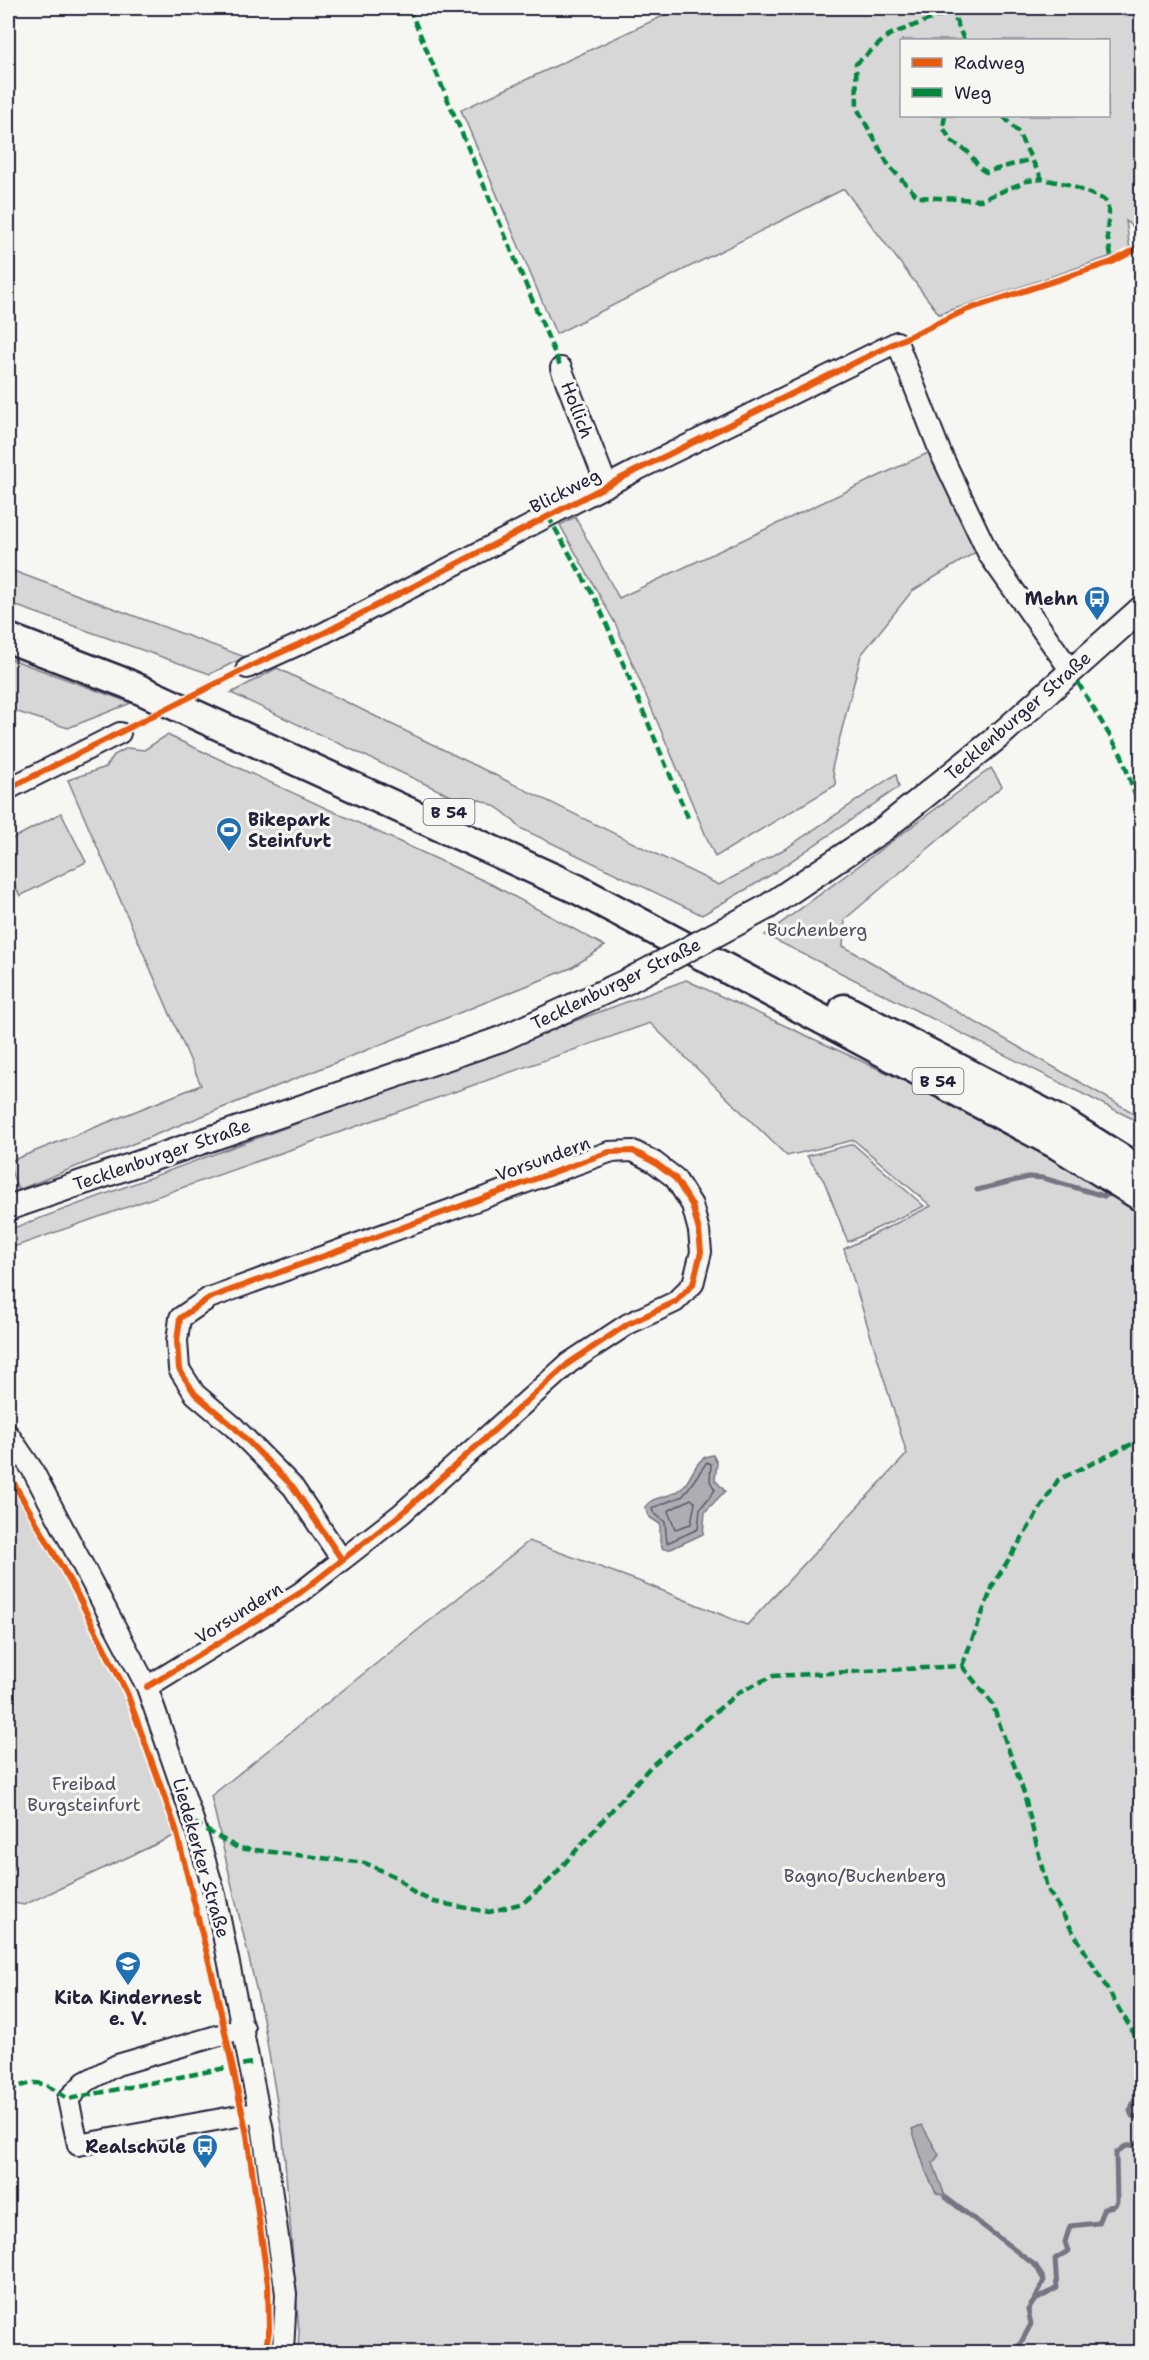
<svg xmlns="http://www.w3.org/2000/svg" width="1149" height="2360" font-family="'Shantell Sans',sans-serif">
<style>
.green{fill:#d7d7d7;stroke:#7c7c89;stroke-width:1.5;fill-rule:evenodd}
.water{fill:#adadb3;stroke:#757583;stroke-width:1.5}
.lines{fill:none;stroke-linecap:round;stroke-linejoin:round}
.shore{stroke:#5a5a6b;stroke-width:1.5}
.stream{stroke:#757583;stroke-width:5}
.minor-casing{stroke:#22223b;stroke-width:24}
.major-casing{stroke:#22223b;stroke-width:28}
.highway-casing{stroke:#22223b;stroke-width:33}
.minor{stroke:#f6f6f2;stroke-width:20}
.major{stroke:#f6f6f2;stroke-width:24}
.highway{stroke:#f6f6f2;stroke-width:28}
.major-bridge-casing{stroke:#22223b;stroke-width:28;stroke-linecap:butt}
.major-bridge{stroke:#f6f6f2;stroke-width:24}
.quiet{stroke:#00873e;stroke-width:4.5;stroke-dasharray:9 4.5;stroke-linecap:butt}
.cycleway-casing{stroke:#f6f6f2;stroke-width:10}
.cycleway{stroke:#e8590c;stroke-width:6}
.labels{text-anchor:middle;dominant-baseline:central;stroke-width:6;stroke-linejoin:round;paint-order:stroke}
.shield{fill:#f6f6f2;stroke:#626272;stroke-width:1.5}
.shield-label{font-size:16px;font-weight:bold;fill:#22223b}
.street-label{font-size:18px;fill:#22223b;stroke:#f6f6f2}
.poi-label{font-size:18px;font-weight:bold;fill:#22223b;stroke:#f6f6f2;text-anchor:end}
.park-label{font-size:18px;fill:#4f4f62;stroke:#f6f6f2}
</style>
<rect width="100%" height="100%" fill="#f6f6f2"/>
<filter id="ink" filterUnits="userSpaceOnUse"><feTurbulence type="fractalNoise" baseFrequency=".0167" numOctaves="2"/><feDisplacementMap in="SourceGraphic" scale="12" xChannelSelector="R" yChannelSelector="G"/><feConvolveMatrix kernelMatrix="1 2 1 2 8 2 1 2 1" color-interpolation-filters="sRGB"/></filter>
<g filter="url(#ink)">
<path class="green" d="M680,8H1141V233L1126,221L1130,250L939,314L844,189L556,334L461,110ZM902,40H1108V116H902Z
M930,452L976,552L912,591L861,655L832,768L836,785L715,857L616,625L560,525L575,517L619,598Z
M8,569L245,657L210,674L8,603Z
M8,658L131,703L68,728L8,709Z
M277,668L719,885L788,847L896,774L899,787L769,876L702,915L520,828C501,806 482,796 453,797L231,693Z
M167,735L491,884L605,946L571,968L18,1190L8,1162L201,1085L68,780L106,767L114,755L127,748L144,750Z
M991,768L1002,786L845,919L843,946L1137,1115L1141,1113V1123L765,935Z
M61,813L86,862L20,896L8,871V841Z
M686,980L976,1114L1141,1209V2352H298L299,2331L283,2138L263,2018L211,1796L529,1541L641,1582L747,1625L907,1454L844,1249L931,1206L854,1140L787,1156L650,1023L8,1249V1230Z
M853,1144L924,1206L848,1242L824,1181L807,1156Z
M8,1482L128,1689L176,1835L24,1905L8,1902Z"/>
<path class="water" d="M713,1455L717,1463L715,1480L725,1491L705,1512L703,1534L671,1549H663L660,1542V1524L649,1517L645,1507C654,1494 671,1499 682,1488C694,1477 694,1457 713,1455Z
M922,2125L939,2155L933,2163L945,2196L936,2193L926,2172L912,2129Z"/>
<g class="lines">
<path class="shore" d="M707,1462L711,1464L710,1481L715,1490L700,1509L698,1529L667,1543L665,1522L653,1512L652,1508L683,1496Z
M691,1499L695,1502L691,1524L675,1529L668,1511Z"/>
<path class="stream" d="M977,1190L1029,1177L1043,1178L1104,1196L1114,1193
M1142,2100L1134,2101L1130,2111L1132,2116L1142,2118
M945,2197L1036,2266L1044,2280L1035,2300
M1016,2352L1031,2324L1028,2310L1034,2301L1057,2288L1055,2259L1068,2251L1065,2242L1070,2226L1098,2223L1104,2208L1114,2206L1117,2202L1116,2153L1124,2147L1142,2142"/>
<defs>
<path id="minor" d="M561,368L607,486
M247,668L324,633L635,471L897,342L941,454L989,555L1071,671
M8,789L120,733
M8,1434L32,1469L147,1687L194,1823L215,1895L263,2131L286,2294L283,2352
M147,1687L300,1593L342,1560L293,1487L234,1427L195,1394L179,1369L177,1341L180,1318L209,1298L609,1152L633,1151L654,1162L675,1178L692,1205L699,1231L701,1252L693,1284L675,1302L628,1324L569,1363L401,1514L342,1560
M244,2028L117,2065L85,2082L68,2099L78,2145L260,2112"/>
<path id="major" d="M767,907L885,828L999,736L1142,608
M8,1208L501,1039L628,981"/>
<path id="highway" d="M8,638L128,684L577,889L1058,1145L1142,1197
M844,1009L1067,1125L1142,1172"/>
</defs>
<use href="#minor" class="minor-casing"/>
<use href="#major" class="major-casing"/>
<use href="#highway" class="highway-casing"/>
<use href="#minor" class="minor"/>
<use href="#major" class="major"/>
<use href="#highway" class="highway"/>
<defs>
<path id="major-bridge" d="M628,981L767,907"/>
</defs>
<use href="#major-bridge" class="major-bridge-casing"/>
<use href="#major-bridge" class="major-bridge"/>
<path class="quiet" d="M409,8L561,368
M964,40L952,11L889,35L856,64L857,108L889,166L918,197L981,200L1027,181L1042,179
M945,116L943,127L951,141L968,152L981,169L986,172L1029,160
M1003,116L1017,131L1042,179L1067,184L1105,200L1109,211L1107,234L1112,262
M548,516L598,604L689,820
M1071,671L1122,756L1142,816
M962,1666L992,1703L1024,1793L1047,1888L1142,2047
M962,1666L994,1583L1058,1480L1142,1439
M194,1823L238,1848L365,1863L398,1878L414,1893L434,1902L489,1912L523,1903L549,1881L651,1766L739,1692L773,1676L962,1666
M8,2091C37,2078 42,2081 68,2099L251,2063"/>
<defs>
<path id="cycleway" d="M8,789L251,666L324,633L635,471L897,342L966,310L1112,262L1142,246
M8,1473L75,1590L127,1693L175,1826L216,1990L247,2135L268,2284L269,2331L265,2352
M147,1687L300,1593L342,1560L293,1487L234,1427L195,1394L179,1369L177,1341L180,1318L209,1298L609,1152L633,1151L654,1162L675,1178L692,1205L699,1231L701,1252L693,1284L675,1302L628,1324L569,1363L401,1514L342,1560"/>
</defs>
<use href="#cycleway" class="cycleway-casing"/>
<use href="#cycleway" class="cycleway"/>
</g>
</g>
<defs>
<symbol id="bus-pin" viewBox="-11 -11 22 30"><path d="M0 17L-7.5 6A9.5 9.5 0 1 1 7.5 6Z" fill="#1f6fb2" stroke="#f6f6f2"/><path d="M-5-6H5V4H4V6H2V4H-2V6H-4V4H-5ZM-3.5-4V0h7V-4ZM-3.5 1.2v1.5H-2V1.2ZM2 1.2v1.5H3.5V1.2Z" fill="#fff"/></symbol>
<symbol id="stadium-pin" viewBox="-11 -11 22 30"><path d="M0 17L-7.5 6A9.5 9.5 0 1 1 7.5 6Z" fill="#1f6fb2" stroke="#f6f6f2"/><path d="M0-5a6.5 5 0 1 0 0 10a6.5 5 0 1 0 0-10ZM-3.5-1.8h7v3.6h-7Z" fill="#fff"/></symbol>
<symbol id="school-pin" viewBox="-11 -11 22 30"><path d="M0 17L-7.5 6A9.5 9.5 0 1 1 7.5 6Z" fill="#1f6fb2" stroke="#f6f6f2"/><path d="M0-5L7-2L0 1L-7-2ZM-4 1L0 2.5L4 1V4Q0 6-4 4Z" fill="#fff"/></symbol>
</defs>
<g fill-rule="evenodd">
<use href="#bus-pin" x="1082" y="584" width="30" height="40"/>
<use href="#stadium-pin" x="214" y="815" width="30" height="40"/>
<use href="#school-pin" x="113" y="1949" width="30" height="40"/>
<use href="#bus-pin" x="190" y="2132" width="30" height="40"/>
</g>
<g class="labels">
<g class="shield">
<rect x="423.5" y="799" width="51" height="26" rx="4.5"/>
<rect x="912.5" y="1068" width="51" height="26" rx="4.5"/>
</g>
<g class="shield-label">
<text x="449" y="812">B 54</text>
<text x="938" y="1081">B 54</text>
</g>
<g class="street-label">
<text transform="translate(577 410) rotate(69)">Hollich</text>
<text transform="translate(565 491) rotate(-27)">Blickweg</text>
<text transform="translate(1018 716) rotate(-41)">Tecklenburger Straße</text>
<text transform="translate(616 984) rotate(-26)">Tecklenburger Straße</text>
<text transform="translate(162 1155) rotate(-19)">Tecklenburger Straße</text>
<text transform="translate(543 1159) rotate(-20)">Vorsundern</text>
<text transform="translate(239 1613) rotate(-32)">Vorsundern</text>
<text transform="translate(201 1858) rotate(74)">Liedekerker Straße</text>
</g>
<g class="poi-label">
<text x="1078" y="599">Mehn</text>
<text x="248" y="820" text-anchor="start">Bikepark<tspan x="248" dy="21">Steinfurt</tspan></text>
<text x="128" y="1998" text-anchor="middle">Kita Kindernest<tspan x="128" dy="21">e. V.</tspan></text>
<text x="186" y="2147">Realschule</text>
</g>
<g class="park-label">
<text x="817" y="930">Buchenberg</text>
<text x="84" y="1784">Freibad<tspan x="84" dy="21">Burgsteinfurt</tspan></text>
<text x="865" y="1876">Bagno/Buchenberg</text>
</g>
</g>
<rect width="1149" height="2360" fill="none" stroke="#f6f6f2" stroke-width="30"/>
<rect x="15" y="15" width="1119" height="2330" fill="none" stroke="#22223b" stroke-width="2" filter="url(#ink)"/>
<rect x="900" y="39" width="210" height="78" fill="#f6f6f2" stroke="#a1a1a9" stroke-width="1.5"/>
<rect x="912" y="58" width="30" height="9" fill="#e8590c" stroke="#a1a1a9" stroke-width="1.5"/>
<text x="954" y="69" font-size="18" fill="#22223b">Radweg</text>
<rect x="912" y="88" width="30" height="9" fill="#00873e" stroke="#a1a1a9" stroke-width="1.5"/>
<text x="954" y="99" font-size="18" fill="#22223b">Weg</text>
</svg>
